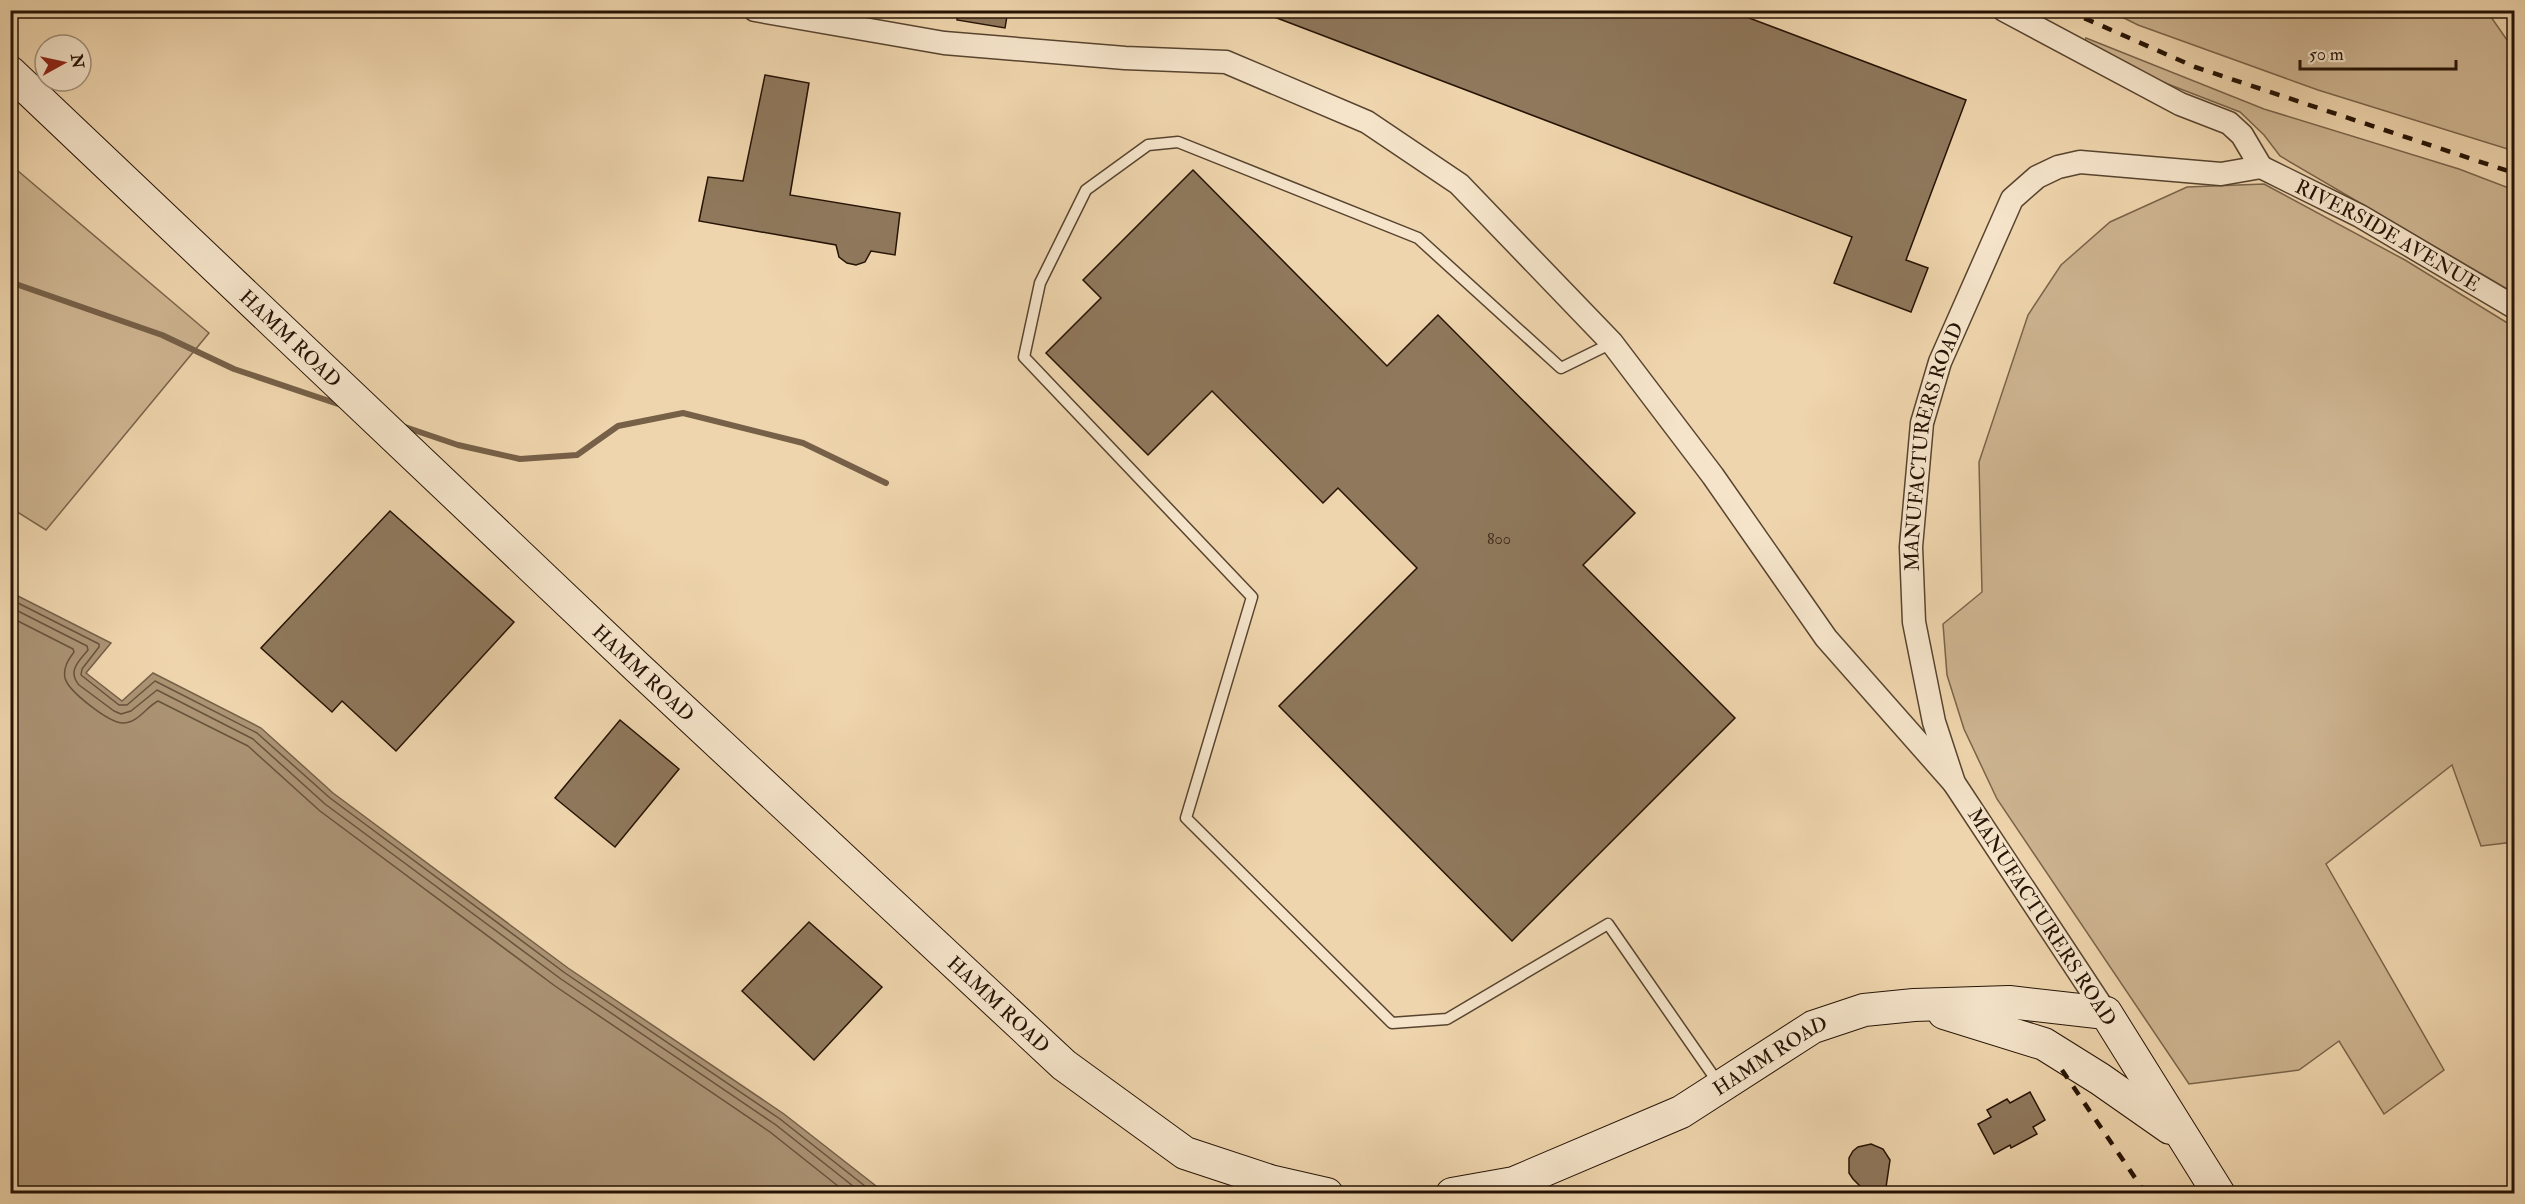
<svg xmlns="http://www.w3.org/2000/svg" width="2525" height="1204" font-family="'IM FELL Double Pica',serif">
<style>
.green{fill:#cdb490;stroke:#7a644a;stroke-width:1.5}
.water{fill:#ab9374;stroke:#766048;stroke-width:1.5}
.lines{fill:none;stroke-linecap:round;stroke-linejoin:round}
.shore{stroke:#68533c;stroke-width:1.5}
.stream{stroke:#766048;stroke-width:6}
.building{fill:#8f785c;stroke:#261305;stroke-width:1.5}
.service-casing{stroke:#58442f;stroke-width:13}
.minor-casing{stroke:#58442f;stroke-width:25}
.secondary-casing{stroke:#261305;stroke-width:34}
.service{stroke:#f5e4ca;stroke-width:10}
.minor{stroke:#f5e4ca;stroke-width:22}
.secondary{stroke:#f5e4ca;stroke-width:32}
.rail{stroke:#261305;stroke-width:4.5;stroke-dasharray:10 10;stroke-linecap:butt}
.labels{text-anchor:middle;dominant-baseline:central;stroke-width:4.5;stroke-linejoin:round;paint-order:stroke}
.number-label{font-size:16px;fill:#402c1b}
.street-label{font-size:20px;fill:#261305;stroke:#f5e4ca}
</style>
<rect width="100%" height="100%" fill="#efd5ad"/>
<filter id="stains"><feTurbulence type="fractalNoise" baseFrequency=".00333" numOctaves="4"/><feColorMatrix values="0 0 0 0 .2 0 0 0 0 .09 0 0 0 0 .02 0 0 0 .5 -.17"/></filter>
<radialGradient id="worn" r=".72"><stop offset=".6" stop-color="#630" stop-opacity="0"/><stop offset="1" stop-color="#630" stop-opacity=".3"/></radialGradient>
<path class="green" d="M2110,11H2491V17L2514,50V151L2318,90L2138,25Z
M2086,38L2264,109L2459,169L2514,190V293L2280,156L2264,135L2240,112L2147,76L2084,42Z
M11,165L209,333L46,530L11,508Z
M2264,184L2405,260L2514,327V842L2481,846L2452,765L2326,864L2444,1070L2384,1114L2339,1041L2299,1070L2189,1084L1997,799L1964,729L1947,675L1943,624L1982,592L1979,462L2028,315L2061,265L2110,222L2187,187Z"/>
<path class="water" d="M10,592L111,643L86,673L122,701L153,673L261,728L333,793L568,968L784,1114L885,1193H11Z"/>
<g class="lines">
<path class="shore" d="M10,599L99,644V647L82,669L81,675L119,705H127L155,681L257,733L330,798L565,973L780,1119L875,1194
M10,607L87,646L88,650C79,661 67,671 79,685L114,711L121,714L131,711L157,690L253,739L325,804L561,979L776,1125L863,1194
M10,617L73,649L74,652C68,660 63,668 65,678C68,691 109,723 123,723C138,723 146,707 158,701L248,746L320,811L555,986L770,1132L848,1194"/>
<path class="stream" d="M10,282L162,335L234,369L344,406
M402,426L458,445L520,459L577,455L618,426L683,413L803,443L886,483"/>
</g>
<path class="building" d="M958,10H1008L1005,28L957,20Z
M1256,10H1728L1966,100L1906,260L1928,268L1911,312L1834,283L1852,237Z
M765,75L809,83L790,195L900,213L895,255L871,251L865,262L856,265L847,263L839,257L836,245L699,221L708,177L743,181Z
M1193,170L1387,366L1438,315L1635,513L1583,565L1735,718L1512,941L1279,706L1417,568L1338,488L1323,503L1212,391L1148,455L1046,353L1101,298L1083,280Z
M390,511L514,622L396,751L342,701L332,712L261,648Z
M620,720L679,769L615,847L555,798Z
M809,922L882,987L814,1060L742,991Z
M2030,1092L2045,1120L2033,1127L2037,1134L2011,1148L2010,1145L1994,1154L1978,1124L1991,1117L1987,1110L2007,1099L2010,1103Z
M1871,1144L1883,1149L1890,1160L1885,1194H1868L1853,1179L1849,1173V1158L1853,1151L1858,1147Z"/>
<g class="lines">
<defs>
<path id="service" d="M1612,343L1561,368L1418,238L1178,142L1148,145L1086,190L1040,283L1024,357L1252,597L1186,818L1392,1023L1447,1019L1608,924L1719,1084"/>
<g id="minor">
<path d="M755,10L944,43L1125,58L1226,62L1367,122L1459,184L1612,343L1713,476L1826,638L1954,783"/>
<path d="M2004,10L2180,104L2229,123L2242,135L2261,167"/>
<path id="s1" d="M2261,167L2360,216L2514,307"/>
<path id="s2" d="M2106,1013L1954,783L1934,722L1914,622L1911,547L1922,423L1940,362L2012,199L2037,177L2058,167L2080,162L2221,174L2261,167"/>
</g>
<g id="secondary">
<path id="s3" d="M10,72L638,668L1064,1065L1185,1153L1270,1181L1327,1194"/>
<path d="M1944,1013L2044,1044L2100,1079L2170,1128"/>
<path id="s4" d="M1452,1194L1514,1183L1681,1112L1813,1027L1864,1010L1914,1005L2009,1002L2106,1013L2219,1194"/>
</g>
</defs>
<use href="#service" class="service-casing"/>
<use href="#minor" class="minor-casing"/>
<use href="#secondary" class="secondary-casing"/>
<use href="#service" class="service"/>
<use href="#minor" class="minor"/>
<use href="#secondary" class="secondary"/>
<path class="rail" d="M2066,10L2195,67L2514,173
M2062,1070L2146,1194"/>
</g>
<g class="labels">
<g class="number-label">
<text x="1499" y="539">800</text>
</g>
<g class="street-label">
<text stroke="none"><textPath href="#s1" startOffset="144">RIVERSIDE AVENUE</textPath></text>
<text stroke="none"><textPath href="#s3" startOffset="387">HAMM ROAD</textPath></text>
<text stroke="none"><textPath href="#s2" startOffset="620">MANUFACTURERS ROAD</textPath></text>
<text stroke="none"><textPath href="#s3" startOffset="873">HAMM ROAD</textPath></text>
<text transform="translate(2042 917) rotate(57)">MANUFACTURERS ROAD</text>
<text stroke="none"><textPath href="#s3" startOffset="1359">HAMM ROAD</textPath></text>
<text stroke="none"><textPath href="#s4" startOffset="350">HAMM ROAD</textPath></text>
</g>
</g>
<rect width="2525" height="1204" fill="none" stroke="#efd5ad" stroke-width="36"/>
<rect x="12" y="12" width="2501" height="1180" fill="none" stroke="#261305" stroke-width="3"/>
<rect x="18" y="18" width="2489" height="1168" fill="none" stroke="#261305" stroke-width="1.5"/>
<g transform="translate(63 63) rotate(82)"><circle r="28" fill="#f5e4ca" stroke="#a2907b" stroke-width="1.5"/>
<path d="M0-4.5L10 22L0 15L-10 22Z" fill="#8f2418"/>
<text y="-9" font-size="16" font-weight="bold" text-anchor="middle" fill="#261305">N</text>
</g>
<path d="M2300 60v9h156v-9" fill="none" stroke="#261305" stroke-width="3"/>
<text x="2309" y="60" font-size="18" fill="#261305" stroke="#f5e4ca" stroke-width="4.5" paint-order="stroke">50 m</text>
<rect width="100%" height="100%" filter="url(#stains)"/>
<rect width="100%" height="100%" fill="url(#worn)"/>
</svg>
